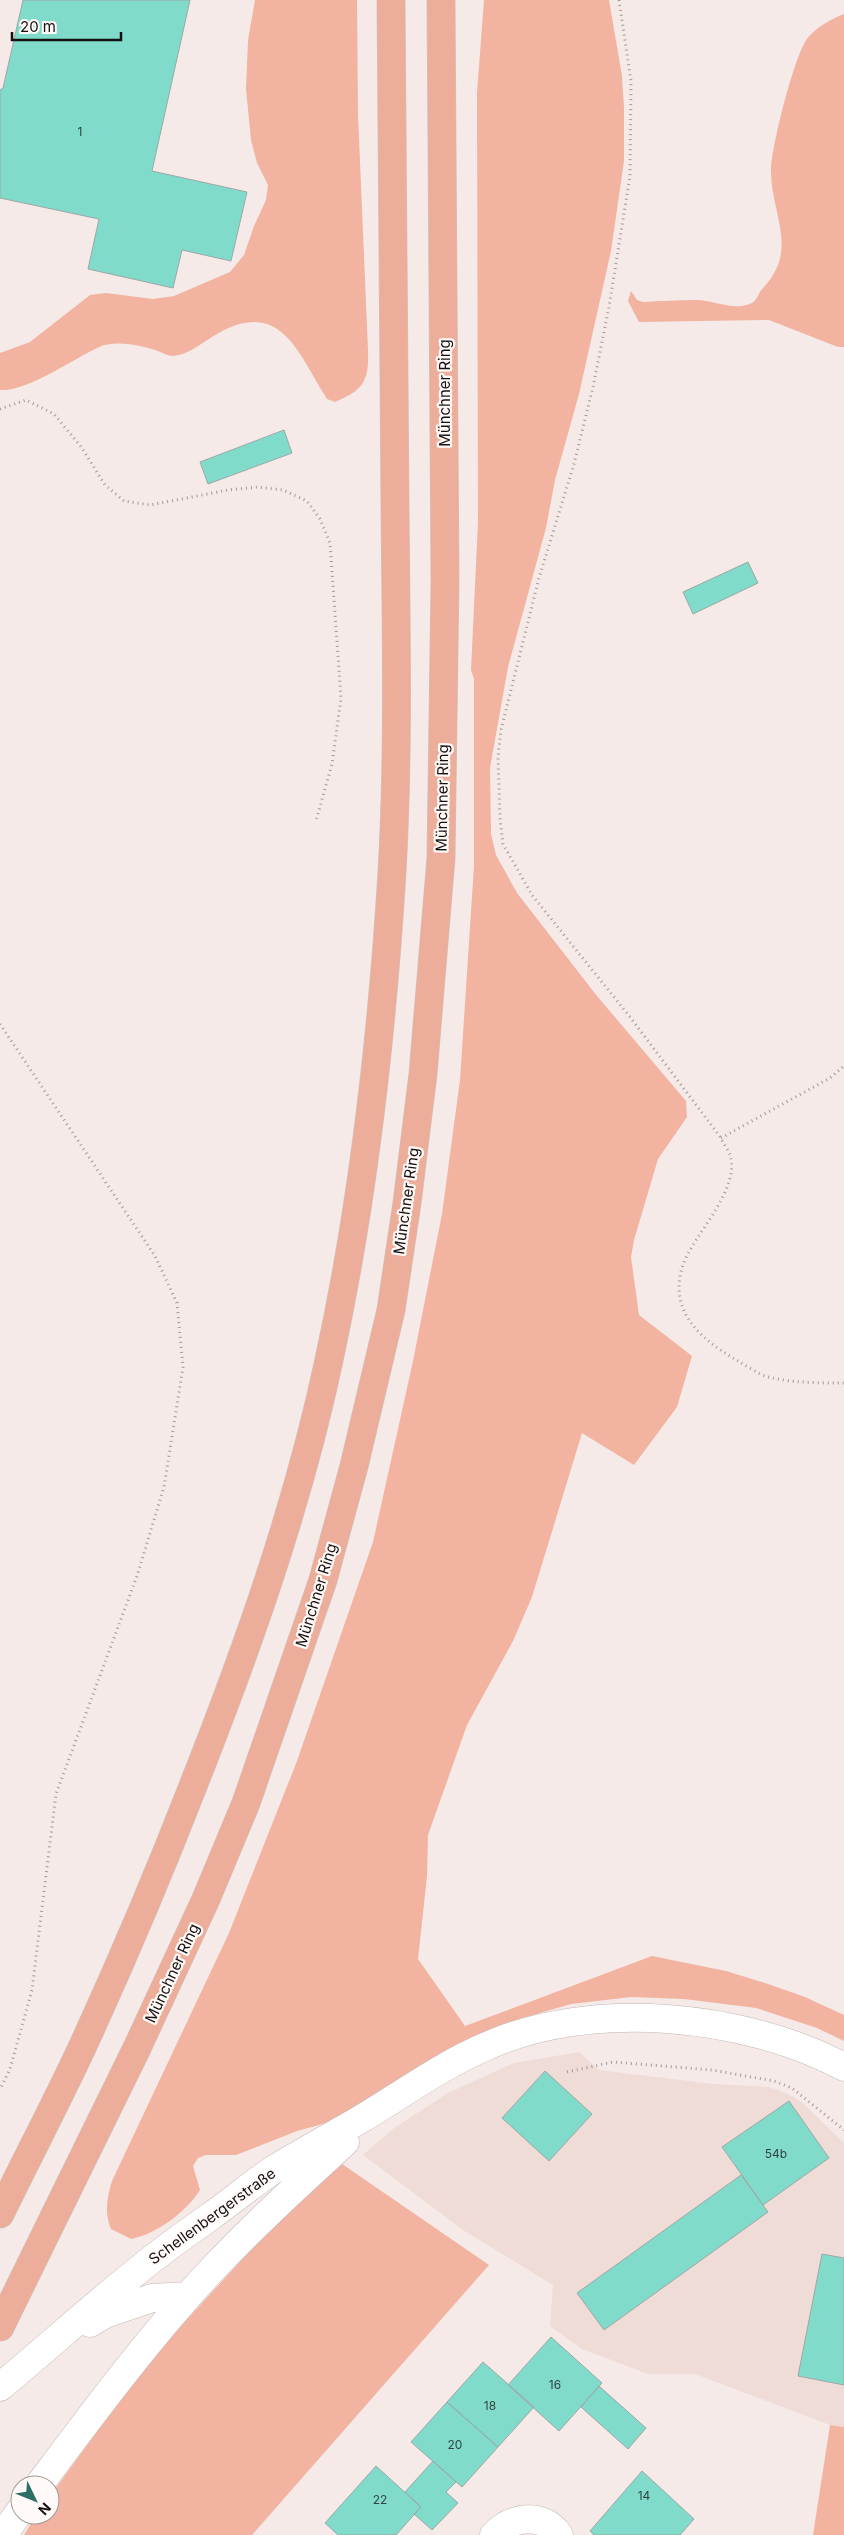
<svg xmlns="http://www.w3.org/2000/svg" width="844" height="2535" font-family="Inter,sans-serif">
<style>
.built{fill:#efdcd7}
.green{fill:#f2b3a0}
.building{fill:#81dbcb;stroke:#9da7a5}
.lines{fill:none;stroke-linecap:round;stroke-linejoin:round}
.minor-casing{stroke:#c2b8b5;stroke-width:29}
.primary-casing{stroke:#cccbca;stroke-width:29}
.path{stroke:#a29997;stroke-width:3;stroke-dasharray:1 4;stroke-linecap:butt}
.minor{stroke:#fff;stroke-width:28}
.primary{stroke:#ecae9b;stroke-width:28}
.labels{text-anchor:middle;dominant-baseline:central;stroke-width:4.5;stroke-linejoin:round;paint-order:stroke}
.number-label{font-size:12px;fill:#30443f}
.street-label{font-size:15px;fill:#151110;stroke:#fff9f7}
</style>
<rect width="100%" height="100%" fill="#f5eae7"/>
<path class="built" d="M579,2052L599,2070L713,2084L769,2087L780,2091L792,2096L804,2104L844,2143V2427L830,2425L695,2374H648L582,2349L550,2326L553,2285L463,2230L363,2155L394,2128L448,2093L514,2063Z"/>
<path class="green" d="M255,0H357L358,115L368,350C369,381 364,390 335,402L327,399C298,353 281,297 217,334C204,341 189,355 173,356C168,356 161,352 155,350C138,345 116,340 99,347C73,359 27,392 0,390V353L30,342L90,295L106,293L153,299L174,296L230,272L244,255L254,226L266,200L268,185L257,163L251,140L246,89L248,40Z
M484,0H609L622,76L624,108V161L611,251L579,394L555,480L546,528L508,667L490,768L491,834L496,855L517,893L597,996L686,1101L687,1117L658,1159L634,1240L631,1257L639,1315L692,1356L677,1407L634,1465L582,1433L532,1597L513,1641L467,1725L428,1835L427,1876L418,1959L465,2026L652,1956L726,1971L765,1983L805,1997L844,2015V2041L817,2028L756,2008L684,1999L631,1997L571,2004L519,2019L471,2043L330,2122L297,2131L236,2155H206L198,2158L193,2166L200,2190C186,2212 157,2234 131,2239L111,2229C104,2212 107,2198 112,2181L229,1933L297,1761L373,1542L413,1361L442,1214L460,1080L474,866V679L471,670L478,522L477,93Z
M844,14V347H838L769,320L639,322L628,301L631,291L637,300L643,302C660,301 679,300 696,300C715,300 734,312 752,303C757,300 759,292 763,288C799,250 772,216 771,173C770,152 794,56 807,39C815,28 831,19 844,14Z
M342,2164L489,2265L252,2535H24L36,2515H50V2496L146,2364L270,2229Z
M830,2425L844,2427V2535H813Z"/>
<path class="building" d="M23,0H190L152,171L247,192L231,261L182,250L173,288L88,269L99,219L0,198V90L3,88Z
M284,430L292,453L208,484L200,462Z
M748,562L758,583L693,614L683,592Z
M545,2071L592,2114L549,2161L502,2118Z
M789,2101L829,2158L763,2205L722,2147Z
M741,2175L768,2212L604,2330L577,2293Z
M822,2254L844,2258V2385L798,2376Z
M551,2337L602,2383L559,2431L508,2385Z
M483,2362L534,2407L498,2447L447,2402Z
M599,2386L646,2428L628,2449L581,2407Z
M447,2402L498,2447L462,2487L411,2442Z
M433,2461L456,2482L446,2492L458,2503L432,2530L414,2514L421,2507L405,2492Z
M376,2466L421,2507L396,2535H338L325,2523Z
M642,2471L694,2519L680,2535H594L590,2531Z"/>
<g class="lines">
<defs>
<path id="minor" d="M90,2323L105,2314L152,2298L188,2296
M0,2387C47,2348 93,2306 141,2268C163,2250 187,2233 211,2216C232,2201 252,2184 273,2170C302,2152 332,2136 361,2119C403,2094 442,2065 487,2046C591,1999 745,2014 844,2067
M39,2485C93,2413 147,2340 208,2274C251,2228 298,2185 345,2142
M3,2535L20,2511
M494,2535C512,2516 543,2512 559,2535"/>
<path id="primary" d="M0,2214C28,2156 59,2098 86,2039C124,1956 160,1871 193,1786C248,1647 298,1506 329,1360C364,1199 382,1036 392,872C399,750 396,627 395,505C395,336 393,168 391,0
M0,2327L137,2048L206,1899L246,1803L323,1580L354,1466L391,1310L407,1203L423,1074L441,858L445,580L441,0"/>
</defs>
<use href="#minor" class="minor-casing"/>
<use href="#primary" class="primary-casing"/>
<path class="path" d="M619,0L631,81L630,176L609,307L593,387L574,464L539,578L501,730L498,757L500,819L503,844L532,895L630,1017L721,1138C723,1144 728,1149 730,1155C741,1190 693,1235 683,1265C667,1312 702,1340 738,1361C747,1366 758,1374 768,1377C793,1383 819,1383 844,1383
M0,409L26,400L54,414L82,448L105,485L124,501L150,505L228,490L257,487L283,490L307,501L320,519L330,543L341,698L332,764L316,821
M0,1024L155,1256L177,1303L183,1367L164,1487L137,1576L56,1794L32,1990L10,2069L0,2089
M721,1138L830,1078L844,1066
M567,2072L613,2062L712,2070L774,2081L792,2088L844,2130"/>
<use href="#minor" class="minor"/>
<use href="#primary" class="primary"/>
</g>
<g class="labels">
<g class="number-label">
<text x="80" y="131">1</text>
<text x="776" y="2153">54b</text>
<text x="555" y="2384">16</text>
<text x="490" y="2405">18</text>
<text x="455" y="2444">20</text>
<text x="644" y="2495">14</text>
<text x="380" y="2499">22</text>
</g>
<g class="street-label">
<text transform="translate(444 393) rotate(-90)">Münchner Ring</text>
<text transform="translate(442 798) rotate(-89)">Münchner Ring</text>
<text transform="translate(406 1201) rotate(-82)">Münchner Ring</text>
<text transform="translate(316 1595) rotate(-73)">Münchner Ring</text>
<text transform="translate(172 1973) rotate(-65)">Münchner Ring</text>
<text transform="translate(212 2216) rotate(-36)">Schellenbergerstraße</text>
</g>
</g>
<g transform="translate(35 2500) rotate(133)"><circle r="24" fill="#fff9f7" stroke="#a19c9b"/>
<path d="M0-4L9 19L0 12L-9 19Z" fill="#2a7065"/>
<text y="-8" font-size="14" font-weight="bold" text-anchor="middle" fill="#151110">N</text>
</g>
<path d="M12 32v8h109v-8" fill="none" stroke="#151110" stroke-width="2.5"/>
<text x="20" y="32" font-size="15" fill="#151110" stroke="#fff9f7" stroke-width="4" paint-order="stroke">20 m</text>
</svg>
